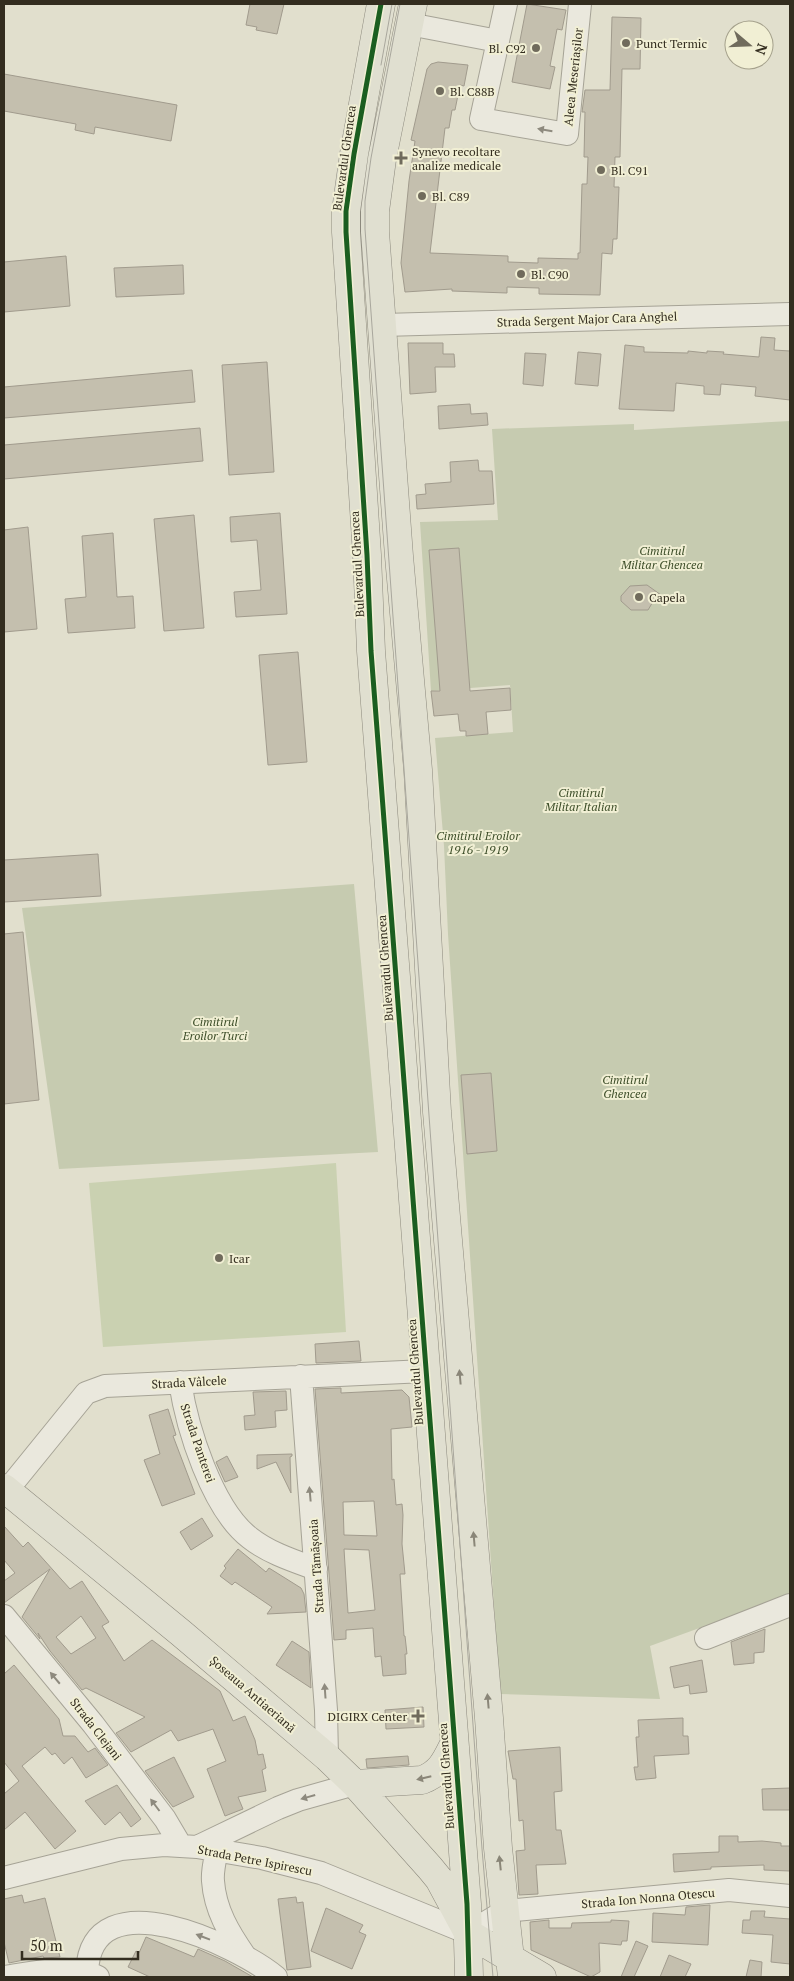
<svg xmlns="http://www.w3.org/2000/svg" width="794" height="1981" font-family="'PT Serif',serif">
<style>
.green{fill:#cad1b1}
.cemetery{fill:#c6cbb0}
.building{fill:#c4bfae;stroke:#a19b8d;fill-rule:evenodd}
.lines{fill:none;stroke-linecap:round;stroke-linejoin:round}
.minor-casing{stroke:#a6a396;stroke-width:24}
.major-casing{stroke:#8c897d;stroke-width:29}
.minor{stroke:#eae8dd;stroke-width:22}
.major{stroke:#e0dfd0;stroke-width:28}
.tram{stroke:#a9a79d;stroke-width:1}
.cycleway-casing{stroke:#f1efd4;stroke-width:8}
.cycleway{stroke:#1b5e20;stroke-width:5}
.oneway{fill:#8e8a7e}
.oneway2{fill:#8a8678}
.poi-dot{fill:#706b5c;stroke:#f1efd4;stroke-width:2}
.labels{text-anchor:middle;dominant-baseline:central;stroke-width:4;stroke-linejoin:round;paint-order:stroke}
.poi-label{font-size:12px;fill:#332d1f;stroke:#f1efd4;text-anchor:start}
.street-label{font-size:12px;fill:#332d1f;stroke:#f1efd4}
.park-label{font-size:12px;font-style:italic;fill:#3c4d28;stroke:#f1efd4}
</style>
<rect width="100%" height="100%" fill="#e1dfcd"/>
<path class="green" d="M336,1163L346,1332L103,1347L89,1183Z"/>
<path class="cemetery" d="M790,421V1595L650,1646L660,1699L500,1694L448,934L444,846L435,738L513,732L510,685L431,691L420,522L498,520L492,429L634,424V430Z
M354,884L378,1152L59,1169L22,908Z"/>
<path class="building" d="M250,4H284L277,34L256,30L257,27L246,25Z
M527,4L566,10L562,30L557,29L550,66L555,67L550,89L512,82Z
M612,17L641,18L640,69H622L620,157H615L614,187H619L617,239H613L612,254L602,253L600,295L539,294V288L507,287V293L452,291V289L405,292L401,263L409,181L415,141L411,140L427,69L431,64L438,62L468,65L464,86L460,85L455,110H452L449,128H445L430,253L508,256V262L538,263V258L578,259V253H580L582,184H587L588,157H584L585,112H582L585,90H610Z
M4,74L177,105L171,141L95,127L94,134L75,130L76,124L4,111Z
M66,256L70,306L4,312V262Z
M183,265L184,294L116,297L114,268Z
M761,337L775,338L774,350L790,351V400L755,396L756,387L721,384L720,395L704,394V386L676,383L674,411L619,409L625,345L644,347V352L688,353V351L707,353V351L724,352L723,354L759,357Z
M408,343H443V354H454L455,367H435L436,392L410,394Z
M578,352L601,354L598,386L575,384Z
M525,353L546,354L543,386L523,384Z
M267,362L274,472L229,475L222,365Z
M192,370L195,402L4,418V387Z
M470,404L471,414L487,413L488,425L439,429L438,406Z
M200,428L203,461L4,479V445Z
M478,460L479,471H492L494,504L417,509L416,495L426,494L425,484L451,482L450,462Z
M280,513L287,614L236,617L234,592L261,590L257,540L231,542L230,517Z
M194,515L204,628L164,631L154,519Z
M28,527L37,629L4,632V530Z
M113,533L117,597L133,596L135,628L68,633L65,599L86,597L82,536Z
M459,548L470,691L510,688L511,710L486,712L488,734L466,736V731H460L458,714L434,716L431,691H440L429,550Z
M647,585L668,600H654L648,610H631L621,601V596L630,586Z
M298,652L307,762L268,765L259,655Z
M98,854L101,896L4,902V860Z
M23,932L39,1100L4,1104V934Z
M491,1073L497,1151L467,1154L461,1075Z
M359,1341L361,1361L316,1363L315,1344Z
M341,1388V1393L402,1390L409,1397L412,1427L391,1429L392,1480L394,1479L396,1505L402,1504L403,1515L402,1544L405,1574H400L404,1636H405L407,1654H405L406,1674L383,1676L381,1656L375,1657L373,1628L346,1630V1639L334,1640L315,1389ZM374,1501L377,1536L344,1535L343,1502ZM344,1549L369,1550L375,1610L348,1613Z
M286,1391L287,1410L275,1411L276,1427L245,1430L244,1416L255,1415L253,1392Z
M168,1409L176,1435L173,1436L195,1494L162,1506L144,1460L160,1454L149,1415Z
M292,1454V1456L290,1457L291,1493L276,1462L257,1469V1455Z
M227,1456L238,1477L225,1482L216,1462Z
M202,1518L213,1536L191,1550L180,1532Z
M4,1526L23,1547L28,1542L70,1589L82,1581L109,1622L102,1626L124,1661L152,1640L220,1691L233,1721L245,1716L255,1740L258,1755L263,1754L266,1768L262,1770L266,1791L238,1797L243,1809L225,1816L207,1769L226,1761L213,1729L178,1741L171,1730L131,1752L116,1733L145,1717L86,1688L82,1690L50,1651L38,1633L40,1639L22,1617L50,1569L4,1603V1581L15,1573L4,1560ZM81,1616L96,1638L71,1654L56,1637Z
M238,1549L266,1572L269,1568L301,1588L304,1594L306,1612L267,1614L272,1607L235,1582L232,1585L220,1576L226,1568L224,1566Z
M765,1629L764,1652L754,1653V1663L734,1665L731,1642Z
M292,1641L309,1652L311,1688L276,1665Z
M702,1660L707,1692L690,1694L689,1685L674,1688L670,1667Z
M14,1665L59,1719L63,1736H75L88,1752L95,1748L108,1765L86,1778L72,1757L64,1764L55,1753L52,1755L45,1747L22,1766L76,1831L55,1849L25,1812L4,1830V1794L19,1781L4,1762V1674Z
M423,1707L424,1727L386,1729L385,1710Z
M683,1718V1736H688L689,1754L654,1756L656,1778L636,1780L634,1767H638L636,1737H639L638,1720Z
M560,1747L562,1791L554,1792L556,1830H561L566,1864L536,1865L538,1894L519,1895L516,1851L525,1850L523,1820L519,1821L516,1779H513L508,1751Z
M408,1756L409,1765L367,1768L366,1759Z
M174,1757L194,1797L173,1807L145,1771Z
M117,1785L141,1819L131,1827L120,1812L105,1825L85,1801Z
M790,1788V1810H763L762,1789Z
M719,1836H738V1842L762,1841L781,1843V1846H790V1871L764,1870V1865L711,1867V1869L674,1872L673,1854L719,1852Z
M22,1895L24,1903L45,1898L60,1957L44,1958L43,1956L9,1963L4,1942V1899Z
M296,1897L297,1903L303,1902L311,1967L287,1970L278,1899Z
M710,1905L708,1945L652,1942L653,1913L685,1915L686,1907Z
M326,1908L363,1925L359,1932L366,1935L352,1969L311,1951Z
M751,1911H765L764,1917L790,1919V1964L771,1962L773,1935L742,1933L743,1920H750Z
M549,1920V1928H571L572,1923L611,1922V1920L629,1921L627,1941H622L621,1945L599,1943L600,1972L591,1977L531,1950L530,1922Z
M146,1937L194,1957L198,1949L225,1961L253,1977H150L128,1967L136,1951L139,1953Z
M636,1941L648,1946L634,1977H621Z
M669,1955L691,1964L685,1977H660Z
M750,1960L762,1962L761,1977H746Z"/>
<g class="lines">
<defs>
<path id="minor" d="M506,4L481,119L567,134L580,4
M409,24L498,41
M383,325L790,314
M301,1376L326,1710L327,1757
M180,1382C187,1428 212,1509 250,1538C269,1553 294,1561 316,1569
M4,1494L86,1393L105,1386L425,1371
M4,1616L93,1724L165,1819L181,1846
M706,1638L790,1605
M197,1847L278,1808L298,1800L355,1784
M217,1850C215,1860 212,1871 213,1881C215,1910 229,1933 245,1956
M4,1878L121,1849L164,1845L197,1847L262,1858L321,1873L468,1933L505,1911L729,1890L790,1896
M87,1971C92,1876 237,1945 276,1977
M4,1977C33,1973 71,1963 98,1977"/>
<path id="major" d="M381,4L354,154L346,211V232L367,555L371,651L467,1904L469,1977
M413,4L382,159L375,211V232L399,556L418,770L437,1112L489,1718L498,1848L512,1977
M4,1488L181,1633L327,1757L355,1784L430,1868L439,1879L468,1933L542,1977
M355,1784L422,1780C441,1773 446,1760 454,1744"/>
</defs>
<use href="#minor" class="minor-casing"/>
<use href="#major" class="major-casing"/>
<use href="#minor" class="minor"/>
<use href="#major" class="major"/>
<path class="tram" d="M400,4L371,158L365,201V229L482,1849L493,1977
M381,65L392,4"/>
<defs>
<path id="cycleway" d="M381,4L354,154L346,211V232L367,555L371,651L467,1904L469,1977"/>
</defs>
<use href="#cycleway" class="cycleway-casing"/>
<use href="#cycleway" class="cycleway"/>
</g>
<defs><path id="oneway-solid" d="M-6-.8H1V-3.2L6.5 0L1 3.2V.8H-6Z" transform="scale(1.25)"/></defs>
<g class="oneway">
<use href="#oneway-solid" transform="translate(545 130) rotate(-170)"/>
<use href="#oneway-solid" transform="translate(310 1494) rotate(-95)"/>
<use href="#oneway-solid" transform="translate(55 1678) rotate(-130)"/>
<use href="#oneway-solid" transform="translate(325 1691) rotate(-94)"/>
<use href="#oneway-solid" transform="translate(308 1797) rotate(164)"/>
<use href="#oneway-solid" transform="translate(155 1805) rotate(-127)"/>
<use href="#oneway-solid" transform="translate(203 1937) rotate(-159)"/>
</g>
<g class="oneway2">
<use href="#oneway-solid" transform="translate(460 1377) rotate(-95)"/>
<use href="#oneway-solid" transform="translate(474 1539) rotate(-95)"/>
<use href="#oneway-solid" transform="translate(488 1701) rotate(-95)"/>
<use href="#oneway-solid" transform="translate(424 1778) rotate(167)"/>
<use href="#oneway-solid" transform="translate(500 1863) rotate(-96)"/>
</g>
<g class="poi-dot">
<circle cx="626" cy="43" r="5"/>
<circle cx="536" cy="48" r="5"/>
<circle cx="440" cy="91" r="5"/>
<path d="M398.5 150.5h5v5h5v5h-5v5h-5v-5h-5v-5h5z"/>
<circle cx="601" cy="170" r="5"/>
<circle cx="422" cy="196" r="5"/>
<circle cx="521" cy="274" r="5"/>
<circle cx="639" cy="597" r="5"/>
<circle cx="219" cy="1258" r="5"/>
<path d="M415.5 1708.5h5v5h5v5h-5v5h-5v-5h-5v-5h5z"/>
</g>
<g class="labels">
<g class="poi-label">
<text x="636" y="43">Punct Termic</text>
<text x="526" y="48" text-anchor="end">Bl. C92</text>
<text x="450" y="91">Bl. C88B</text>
<text x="412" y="151">Synevo recoltare<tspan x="412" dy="14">analize medicale</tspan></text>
<text x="611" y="170">Bl. C91</text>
<text x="432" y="196">Bl. C89</text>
<text x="531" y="274">Bl. C90</text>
<text x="649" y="597">Capela</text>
<text x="229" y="1258">Icar</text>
<text x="407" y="1716" text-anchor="end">DIGIRX Center</text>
</g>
<g class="street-label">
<text transform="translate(573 77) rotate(-84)">Aleea Meseriașilor</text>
<text transform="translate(344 158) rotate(-82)">Bulevardul Ghencea</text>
<text transform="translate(587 319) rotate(-2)">Strada Sergent Major Cara Anghel</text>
<text transform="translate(357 564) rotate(-93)">Bulevardul Ghencea</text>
<text transform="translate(385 968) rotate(-94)">Bulevardul Ghencea</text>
<text transform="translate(415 1372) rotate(-94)">Bulevardul Ghencea</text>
<text transform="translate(189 1382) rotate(-3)">Strada Vâlcele</text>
<text transform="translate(198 1443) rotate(71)">Strada Panterei</text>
<text transform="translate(316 1566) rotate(-94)">Strada Tămășoaia</text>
<text transform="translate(253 1694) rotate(41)">Șoseaua Antiaeriană</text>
<text transform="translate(96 1729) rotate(52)">Strada Clejani</text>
<text transform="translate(446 1776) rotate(-94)">Bulevardul Ghencea</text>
<text transform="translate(255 1860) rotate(11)">Strada Petre Ispirescu</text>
<text transform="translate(648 1898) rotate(-5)">Strada Ion Nonna Otescu</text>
</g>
<g class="park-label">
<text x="662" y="550">Cimitirul<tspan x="662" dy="14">Militar Ghencea</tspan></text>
<text x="581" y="792">Cimitirul<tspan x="581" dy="14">Militar Italian</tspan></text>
<text x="478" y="835">Cimitirul Eroilor<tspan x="478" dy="14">1916 - 1919</tspan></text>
<text x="215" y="1021">Cimitirul<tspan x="215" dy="14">Eroilor Turci</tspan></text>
<text x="625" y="1079">Cimitirul<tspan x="625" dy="14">Ghencea</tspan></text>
</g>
</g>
<rect width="794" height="1981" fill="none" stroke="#332d1f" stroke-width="10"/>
<g transform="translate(749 45) rotate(109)"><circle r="24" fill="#f1efd4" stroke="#a5a18c"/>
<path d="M0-4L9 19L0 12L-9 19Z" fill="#706b5c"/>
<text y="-8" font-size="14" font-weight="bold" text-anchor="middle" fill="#332d1f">N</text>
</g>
<path d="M22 1951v8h116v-8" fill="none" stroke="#332d1f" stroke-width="2.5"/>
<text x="30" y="1951" font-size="15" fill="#332d1f" stroke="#f1efd4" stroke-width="4" paint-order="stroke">50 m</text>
</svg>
